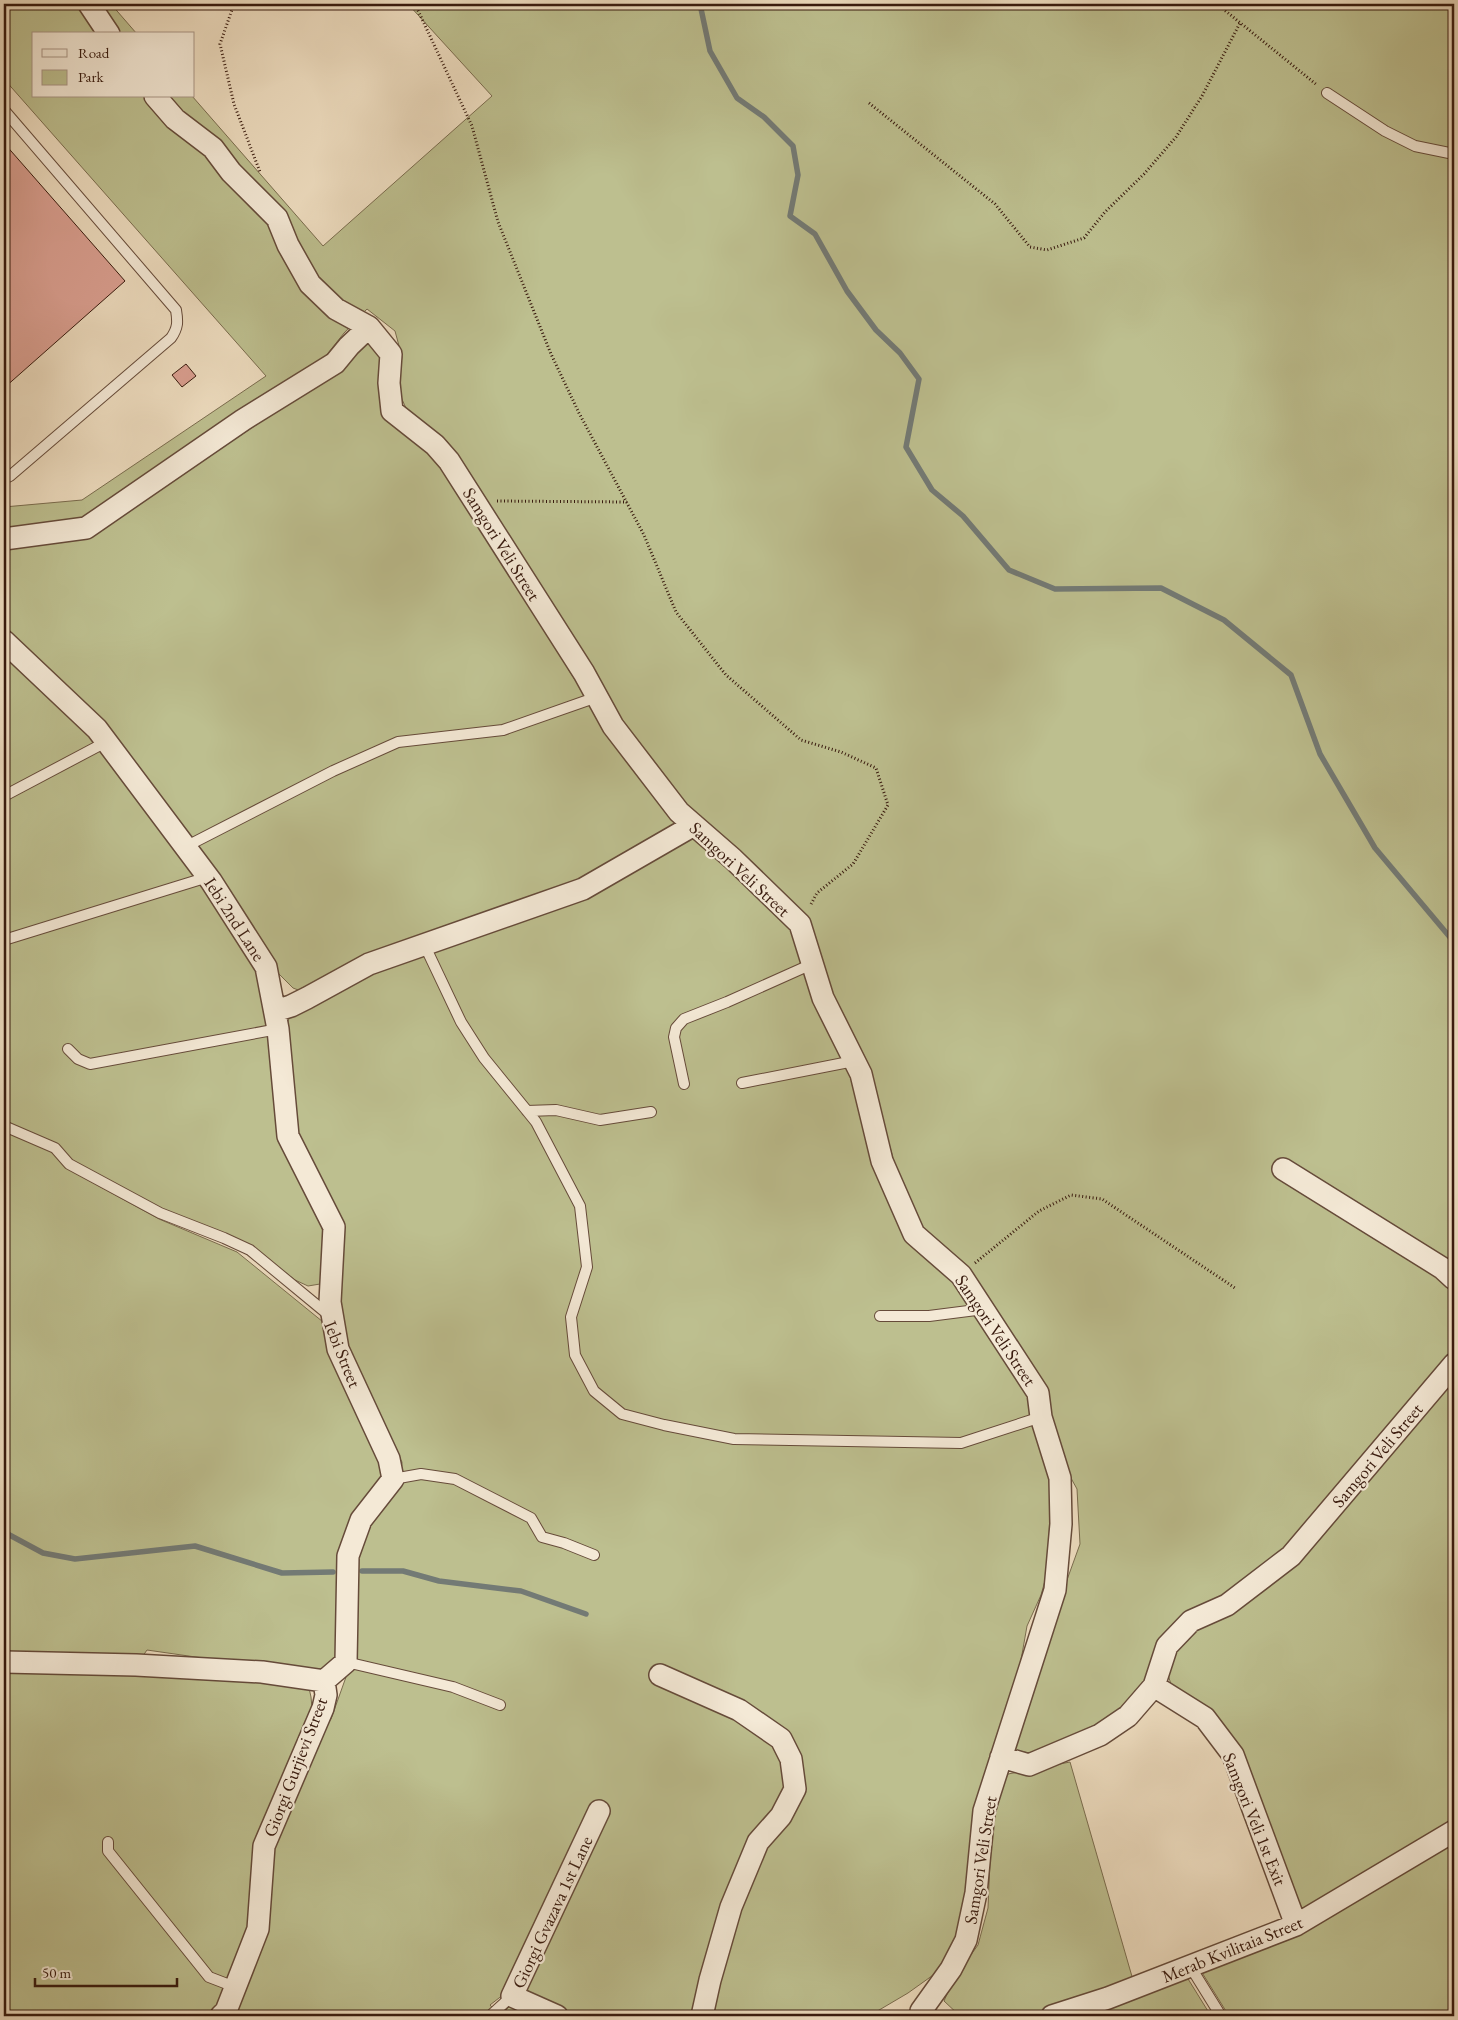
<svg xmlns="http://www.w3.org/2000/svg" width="1458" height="2020" font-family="'EB Garamond',serif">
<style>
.green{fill:#bdbf8f;stroke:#7a6c4e}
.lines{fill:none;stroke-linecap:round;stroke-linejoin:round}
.stream{stroke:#737a75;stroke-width:5.5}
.building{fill:#dba092;stroke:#381a0e}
.lane-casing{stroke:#664b3a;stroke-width:12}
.street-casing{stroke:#664b3a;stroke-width:24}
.path{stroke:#381a0e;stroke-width:3;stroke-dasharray:1 2.5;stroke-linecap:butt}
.lane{stroke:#f4e9d6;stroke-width:10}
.street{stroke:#f4e9d6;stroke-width:21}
.labels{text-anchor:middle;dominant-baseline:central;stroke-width:4.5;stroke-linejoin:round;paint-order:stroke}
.street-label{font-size:18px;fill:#381a0e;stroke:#f4e9d6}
</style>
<rect width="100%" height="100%" fill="#eeddc0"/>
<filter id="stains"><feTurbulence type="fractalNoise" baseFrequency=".004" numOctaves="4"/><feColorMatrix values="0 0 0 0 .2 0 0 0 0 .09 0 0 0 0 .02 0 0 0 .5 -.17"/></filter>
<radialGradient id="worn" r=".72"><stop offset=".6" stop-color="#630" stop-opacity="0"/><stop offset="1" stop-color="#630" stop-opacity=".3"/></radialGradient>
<path class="green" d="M4,4H111L137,34H34V96H192L323,246L492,96L408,4H1454V1355L1346,1483L1269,1565L1167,1637L1143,1684L1126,1707L1094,1731L1030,1753L1012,1750L1051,1624L1080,1544L1077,1489L1056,1451L972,1281L958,1258L929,1236L917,1225L902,1189L871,1082L838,1017L807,923L737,848L685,810L651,767L466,475L447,441L409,415L397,388L402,357L395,331L367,309L344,333L325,357L279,386L83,522L4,531V507L82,500L266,376L4,79Z
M366,338L384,358L382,386L439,461L526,589L570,672L591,705L685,825L576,886L306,993L293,988L272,967L198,857L4,635V545L86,537L288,404Z
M4,648L92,733L262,970L283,1138L292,1169L317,1210L327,1247L320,1284L308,1286L295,1280L250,1245L162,1210L70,1170L159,1219L237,1252L328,1326L385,1475L355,1521L337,1657L320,1675L147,1650L140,1660L4,1655Z
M694,836L790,924L852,1075L876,1165L956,1281L1029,1393L1051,1479L1048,1570L1041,1595L1027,1626L1015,1694L963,1926L943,1968L908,1993L869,2016H709L723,1953L787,1789L694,2016H572L530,1998L525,1984L508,1991L490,2005L500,2016L514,2002L550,2016H230L271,1845L314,1742L331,1719L351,1663L356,1554L369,1520L400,1487L402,1462L377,1418L350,1358L338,1317L341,1228L296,1138L285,1031L290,1015L350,982Z
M1454,1371V1825L1299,1915L1236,1750L1172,1687L1168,1675L1178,1644L1197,1628L1231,1610Z
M4,1666L248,1678L309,1688L311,1697L312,1708L252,1930L233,1984L207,1980L228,1989L211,2016H4Z
M1070,1762L1133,1980L1028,2016H960L944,2001L954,1978L978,1945L988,1908L991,1836L1002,1785L1008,1774Z
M1454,1839V2016H1229L1201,1971Z
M1185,1974L1211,2016H1085Z"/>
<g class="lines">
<path class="stream" d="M700,4L710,51L737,98L764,117L793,146L798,175L790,216L815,234L847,291L876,330L900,353L919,379L906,447L932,490L963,516L1009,570L1055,589L1161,588L1224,620L1291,675L1320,754L1375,848L1454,942
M4,1532L43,1553L75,1559L195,1546L282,1573L333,1572
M362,1571H403L439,1581L521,1591L586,1614"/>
</g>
<path class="building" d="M4,143L125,281L4,388Z
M186,364L196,376L182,387L172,375Z"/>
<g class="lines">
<defs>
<path id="lane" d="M1327,93L1385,131L1415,146L1454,154
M4,110L176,310C178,322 178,328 171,338L10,476L4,479
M4,796L106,742
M185,847L333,771L398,742L503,730L597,697
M4,940L208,877
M424,944L461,1022L484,1058L536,1122L580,1206L587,1267L571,1317L575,1355L594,1391L622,1414L664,1425L734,1439L961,1443L1041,1417
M68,1049L78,1059L90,1064L278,1029
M742,1083L854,1061
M684,1084L674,1037L676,1028L684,1019L727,1002L812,964
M527,1111L556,1110L600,1120L651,1112
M4,1126L55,1148L69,1164L160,1213L224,1238L250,1250L330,1316
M880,1316H929L984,1309
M393,1479L421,1474L455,1479L531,1518L542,1537L564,1543L594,1555
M346,1662L453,1687L500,1705
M108,1842V1851L209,1977L235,1987
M1190,1966L1221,2016
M490,2016L512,1996"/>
<path id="street" d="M89,4L109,34
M155,96L175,119L213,148L231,172L277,218L288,245L310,284L336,309L369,327L391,354L389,383L392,411L435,445L449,461L584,673L613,726L679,812L733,859L800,924L823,998L861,1074L882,1161L914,1234L961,1275L1038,1393L1041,1417L1060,1478L1061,1524L1055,1590L984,1811L976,1893L966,1940L951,1969L921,2011
M4,539L86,528L243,420L335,363L349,346L369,327
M4,641L97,729L211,881L266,967L278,1029L288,1136L334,1227L330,1302L338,1349L389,1459L393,1479L361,1520L348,1556L346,1662L324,1681
M275,1011L291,1006L307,998L369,964L583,889L694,825
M1283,1169L1442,1268L1454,1279
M4,1662L136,1665L262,1672L324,1681
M660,1675L739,1710L781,1739L791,1759L795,1789L781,1816L758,1842L731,1907L710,1980L702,2016
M1154,1686L1205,1718L1233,1755L1296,1925
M1001,1757L1029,1765L1100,1735L1128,1716L1154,1686L1167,1646L1191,1621L1227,1605L1291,1556L1454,1364
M221,2016L226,2011L258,1929L264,1846L323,1708L326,1695L324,1681
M557,2016L512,1996L599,1811
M1052,2016L1108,1998L1296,1925L1454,1831"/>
</defs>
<use href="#lane" class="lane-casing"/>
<use href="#street" class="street-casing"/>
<path class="path" d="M234,4L220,44L234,104L260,172
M415,4L472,126L498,222L551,354L579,413L644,535L676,612L726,675L801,740L841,752L876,768L888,805L853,864L817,893L810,906
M1217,4L1317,85
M869,103L995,204L1030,247L1047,250L1084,238L1105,212L1144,174L1176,137L1202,96L1240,23
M497,501L627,502
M975,1263L1039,1211L1071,1195L1102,1199L1235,1288"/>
<use href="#lane" class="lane"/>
<use href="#street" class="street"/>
</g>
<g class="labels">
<g class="street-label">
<text transform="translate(502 544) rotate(58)">Samgori Veli Street</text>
<text transform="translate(740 869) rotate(43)">Samgori Veli Street</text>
<text transform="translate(235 919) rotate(57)">Iebi 2nd Lane</text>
<text transform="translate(996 1330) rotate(56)">Samgori Veli Street</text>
<text transform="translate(343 1354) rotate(68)">Iebi Street</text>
<text transform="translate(1377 1455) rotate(-50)">Samgori Veli Street</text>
<text transform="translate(295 1767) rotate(-69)">Giorgi Gurjievi Street</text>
<text transform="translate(1255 1819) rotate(68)">Samgori Veli 1st Exit</text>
<text transform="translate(980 1860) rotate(-81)">Samgori Veli Street</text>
<text transform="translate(552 1912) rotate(-65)">Giorgi Gvazava 1st Lane</text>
<text transform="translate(1232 1949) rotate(-22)">Merab Kvilitaia Street</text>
</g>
</g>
<rect width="1458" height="2020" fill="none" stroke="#eeddc0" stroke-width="20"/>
<rect x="5" y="5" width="1448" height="2010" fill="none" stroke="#381a0e" stroke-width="2.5"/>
<rect x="10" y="10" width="1438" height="2000" fill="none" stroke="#381a0e"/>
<rect x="32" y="32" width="162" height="65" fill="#f4e9d6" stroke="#a99686"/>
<rect x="42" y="49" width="25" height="8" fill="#f4e9d6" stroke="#a99686"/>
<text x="78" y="58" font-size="15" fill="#381a0e">Road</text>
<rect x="42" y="70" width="25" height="15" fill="#bdbf8f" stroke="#a99686"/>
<text x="78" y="82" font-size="15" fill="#381a0e">Park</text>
<path d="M35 1978v8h142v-8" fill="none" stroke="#381a0e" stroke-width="2.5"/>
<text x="42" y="1978" font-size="15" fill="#381a0e" stroke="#f4e9d6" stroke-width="4" paint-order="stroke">50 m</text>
<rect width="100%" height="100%" filter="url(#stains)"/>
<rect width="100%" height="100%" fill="url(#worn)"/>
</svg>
